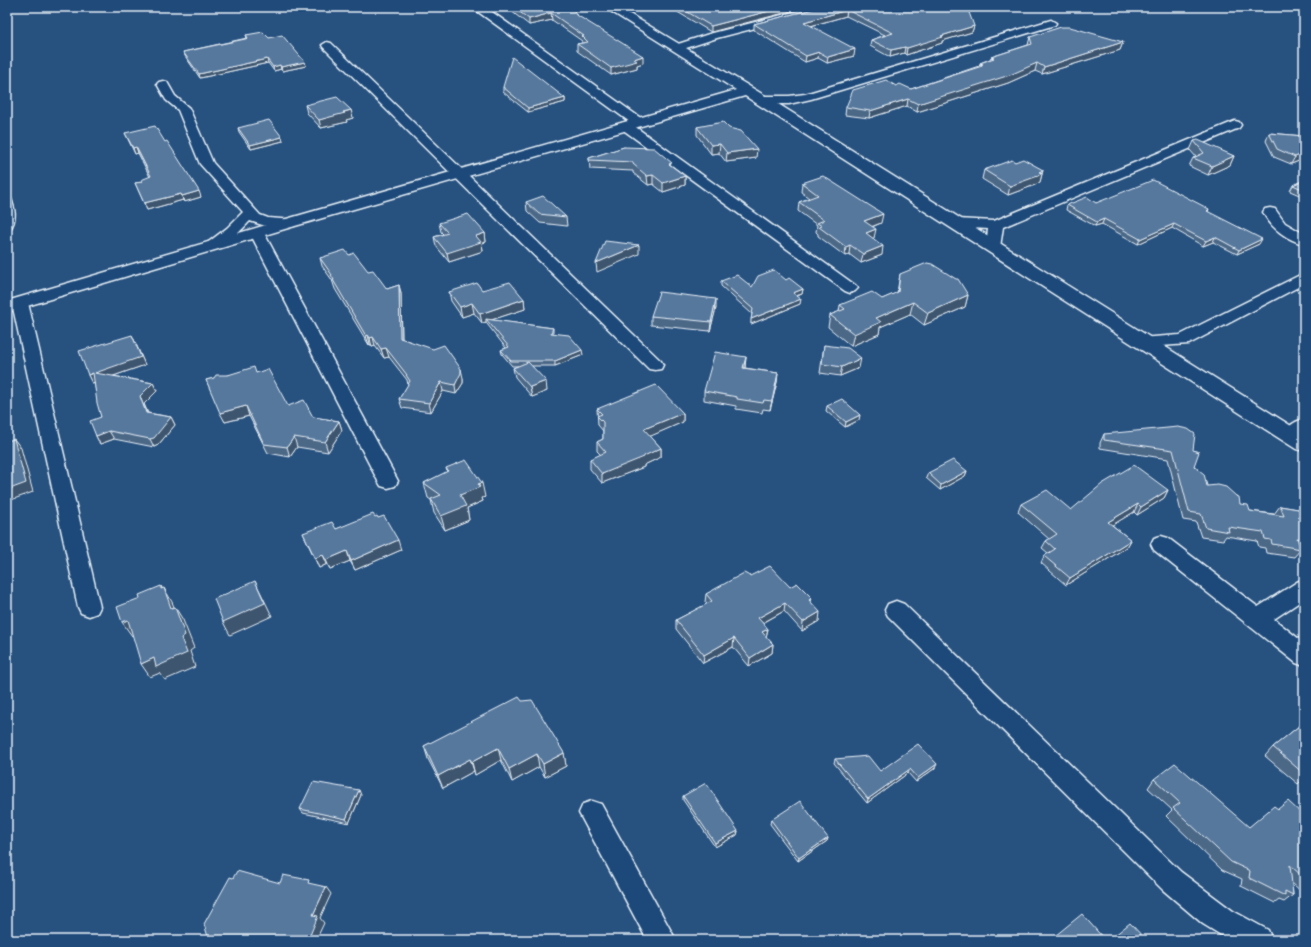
<svg xmlns="http://www.w3.org/2000/svg" width="1311" height="947" font-family="Caveat,sans-serif">
<style>
.lines{fill:none;stroke-linecap:round;stroke-linejoin:round}
.lane-casing{stroke:#e8f1f8;stroke-width:3}
.street-casing{stroke:#e8f1f8;stroke-width:3}
.secondary-casing{stroke:#e8f1f8;stroke-width:3}
.lane{fill:#1f4a7a;fill-rule:evenodd}
.street{fill:#1f4a7a;fill-rule:evenodd}
.secondary{fill:#1f4a7a;fill-rule:evenodd}
.wall{fill:#4b6787;stroke:#e8f1f8}
.shaded-wall{fill:#3d546e;stroke:#e8f1f8}
.building{fill:#57789d;stroke:#e8f1f8}
</style>
<rect width="100%" height="100%" fill="#27517f"/>
<filter id="ink" filterUnits="userSpaceOnUse"><feTurbulence type="fractalNoise" baseFrequency=".025" numOctaves="2"/><feDisplacementMap in="SourceGraphic" scale="8" xChannelSelector="R" yChannelSelector="G"/><feConvolveMatrix kernelMatrix="1 2 1 2 8 2 1 2 1" color-interpolation-filters="sRGB"/></filter>
<g filter="url(#ink)">
<g class="lines">
<defs>
<path id="lane" d="M7,194L10,196C15,209 18,219 9,231L7,232L9,218Z"/>
<path id="street" d="M477,7H485L642,119L644,122L642,125H634L477,11L476,9Z
M813,7H830L829,9L717,38L680,50L676,51L671,48L672,46L709,34Z
M1051,20L1056,23L1055,25L811,99L789,104H762L758,103L756,100L758,97L762,96H789L805,94Z
M327,42L331,43L661,361L663,365L661,369L655,370L649,369L323,47L322,45Z
M163,81L167,82L175,96L189,108L213,163L260,215L268,218L294,220L296,223L294,226C280,230 264,226 250,221C240,231 220,254 206,250L204,247L206,244L227,228L243,212L200,164L178,110L166,100L157,84L159,82Z
M1235,121L1239,122L1241,125L1239,128L1003,227L1000,247L998,250L993,251L988,250L986,247L988,229L956,227L951,226L949,223L951,220L956,219L994,221Z
M626,122L630,123L855,285L858,288L855,291L850,293L845,291L622,129L620,126L622,123Z
M1270,208L1275,209L1285,223L1304,234V244C1287,240 1271,228 1263,212L1265,209Z
M257,229L262,230L264,233L398,481L395,486L388,488L381,486L378,481L250,233L252,230Z
M1304,273V284L1189,344L1146,347L1140,346L1138,342L1140,338L1180,335Z
M20,298L26,300L28,303L100,607L97,613L89,616L81,613L78,607L12,303L14,300Z
M1304,419V434C1297,440 1293,442 1285,439L1282,435C1287,427 1295,421 1304,419Z
M1161,536L1168,538L1258,607L1297,582L1304,579V599L1274,619L1304,643V666L1296,663L1154,550L1151,544L1154,538Z
M896,601L904,604L1181,872L1233,911L1268,930L1272,940H1229L1203,924L1163,890L888,616L885,610L888,604Z
M592,801L601,804L676,940H647L579,813L583,804Z"/>
<path id="secondary" d="M604,7H618L767,97L1304,434V451L1296,449L745,96L295,226L7,312V301L283,220L736,90Z"/>
</defs>
<use href="#lane" class="lane-casing"/>
<use href="#street" class="street-casing"/>
<use href="#secondary" class="secondary-casing"/>
<use href="#lane" class="lane"/>
<use href="#street" class="street"/>
<use href="#secondary" class="secondary"/>
</g>
<path class="wall" d="M511,7H573L575,14L643,63L637,65V68L611,75L577,51V44L582,43V41L552,20L529,25L511,11Z
M669,7H807L711,32Z
M821,7L974,26L972,32L942,41V43L906,55L904,53L890,57L870,46L871,40L885,35L846,16L811,26L854,56L827,63L818,58L805,62L754,30V24Z
M246,35L269,38L305,62L306,66L282,71L281,69L274,71L268,63L200,78L185,56L183,52L247,38Z
M1030,37L1123,42L1120,50L1042,74L1035,71L1008,83L917,112L907,106L869,118L845,115L846,107L896,86L911,89L979,66L980,63L990,59L991,57L1028,45Z
M503,87L565,98V102L528,112L503,92Z
M305,105L351,110L353,118L346,120L347,122L321,128L307,113Z
M697,127L729,128L756,158L726,162L719,153L711,154L697,135Z
M238,128L282,137L283,141L251,149L239,132Z
M125,133L165,142L201,197L184,202L183,200L147,210L135,183L142,182L150,177L138,153L135,154Z
M1269,133L1304,136V159L1291,164L1274,157L1266,141Z
M1194,141L1234,156L1230,165L1208,175L1189,166L1193,158L1196,157L1190,150Z
M624,147L672,166L685,176V185L663,192L653,184L648,185L633,173V171L590,169L589,158Z
M1015,162L1043,170L1040,182L1035,185L1008,195L982,179L984,170Z
M1304,180V197L1290,191L1293,185Z
M802,183L881,223L872,227L874,238L873,239L882,255L861,263L849,254L845,256L818,236V234L816,232L817,225L798,211L799,202L809,198L801,192Z
M526,202L566,217L567,226L540,223L527,211Z
M1096,203L1209,209L1208,212L1259,244L1237,254L1213,242L1203,246L1172,228L1138,244L1102,224L1095,226L1066,210L1067,205Z
M439,223L485,233L486,242L482,243L483,251L449,262L436,246L434,237L443,234L441,232Z
M349,255L387,289L399,285L401,294L402,339L463,378V383L456,394L443,391L431,412L402,408L399,399L408,385L407,380L389,357L384,358L375,346L372,347L370,344L369,345L335,289L332,280L322,266L320,258Z
M900,274L968,295L965,307L924,325L910,314L880,327L879,334L851,346L828,327L830,315L839,312L840,305L882,299L897,293Z
M786,280L803,289L802,294L797,296L800,304L751,324L752,314L721,286V281L752,287Z
M482,290L524,299L525,309L491,320L553,328V333L583,355L555,366H532L547,391L532,397L515,377L513,368L518,366H512L502,354L501,350L506,348L487,324L486,322L482,323L474,313L462,317L451,301L449,292Z
M716,308L710,331L651,325V316Z
M132,335L145,365L113,376L153,383L157,391L144,404L148,413L171,417L175,425L158,445L154,447L114,439L100,444L96,436L101,417L94,382L92,383L88,375Z
M824,345L859,368L840,376L820,373Z
M746,357L745,368L778,373L777,382L770,410L763,409L762,413L736,409V406L704,400V391Z
M256,373L288,406L313,417L339,421L342,430L328,452L297,447L290,457L268,453L249,416L225,422L206,380L228,375Z
M827,406L859,420L845,427L826,411Z
M597,409L683,413V422L650,436L661,448V457L644,465V467L602,483L590,469V459L601,455L597,451V442L603,439V431L598,425Z
M1104,434L1193,450L1194,466L1207,486L1240,504L1250,511L1274,514L1280,506L1304,510V548H1300L1301,549L1294,557L1266,553L1265,548L1259,547L1257,541L1226,536L1223,540L1201,537L1196,522L1183,520L1168,459L1100,448V443Z
M446,468L485,497L482,498L483,501L467,508L469,520L445,530L434,513L431,500L428,498L424,483L447,472Z
M967,471L965,476L940,490L926,478L928,473Z
M1168,490L1164,498L1137,515L1134,512L1112,525L1131,540L1127,547L1066,585L1041,563L1044,556L1048,553L1042,548L1046,541L1049,539L1018,512L1021,504L1071,510Z
M375,517L401,550L355,570L350,561L330,569L327,564L319,568L303,533L336,529Z
M750,576L790,587L812,598L811,602L819,621L802,631L784,611L763,623L768,629L766,637L773,644L772,653L749,666L733,647L703,663L676,629V620L707,604L705,602L706,594Z
M522,701L564,753L566,766L545,777L539,767L512,782L501,760L475,775L474,771L443,788L428,759L424,746Z
M1304,722V780L1303,779L1298,784L1265,756L1273,747Z
M835,759L880,771L935,768L916,782L908,773L867,803L834,763Z
M1154,779L1249,827L1278,809L1304,816V894L1292,883L1293,895L1284,902L1279,900L1275,903L1241,886L1242,879L1222,870L1166,816L1172,810L1148,788Z
M361,795L349,823L303,813L300,809Z
M683,796L738,831L737,835L715,847L683,800Z
M771,820L828,838L827,841L798,861L770,824Z"/>
<path class="shaded-wall" d="M785,7H807L711,32V26Z
M847,10L846,16L803,28L804,22Z
M551,13L552,20L529,25V19Z
M974,26L972,32L942,41V43L906,55L907,48L941,36Z
M1123,42L1120,50L1042,74L1044,67Z
M905,47L904,53L890,57L891,50Z
M855,49L854,56L827,63L828,57Z
M819,52L818,58L805,62L806,56Z
M643,56V63L637,65V68L611,75V68L634,59Z
M267,59L268,63L200,78L199,74Z
M305,62L306,66L282,71L281,67Z
M1037,63L1035,71L1008,83L917,112L918,104Z
M280,65L281,69L274,71L273,67Z
M565,98V102L528,112V108Z
M908,99L907,106L869,118L870,111Z
M351,110L353,118L346,120L347,122L321,128L319,120Z
M282,137L283,141L251,149L250,145Z
M720,144L719,153L711,154V145Z
M136,147L138,153L135,154L133,148Z
M757,149L756,158L726,162L727,153Z
M1304,153V159L1291,164L1295,157Z
M1234,156L1230,165L1208,175L1212,166Z
M1043,170L1040,182L1035,185L1008,195L1010,186Z
M653,175V184L648,185L647,176Z
M685,176V185L663,192V183Z
M199,191L201,197L184,202L182,196Z
M181,194L183,200L147,210L144,203Z
M883,214L881,223L863,230L864,221Z
M1104,219L1102,224L1095,226L1097,222Z
M1174,224L1172,228L1138,244L1140,239Z
M876,229L874,238L864,242L866,233Z
M485,233L486,242L482,243L483,251L449,262L447,253L476,236Z
M1215,237L1213,242L1203,246L1206,241Z
M1262,239L1259,244L1237,254L1239,250Z
M639,245V254L597,272L596,263Z
M850,245L849,254L845,256L846,247Z
M883,246L882,255L861,263L863,254Z
M399,285L401,294L402,347L400,338Z
M803,289L802,294L792,297L793,293Z
M968,295L965,307L924,325L928,313Z
M524,299L525,309L488,321L486,319V322L482,323L480,314Z
M716,299V308L710,331L711,322Z
M801,299L800,304L751,324V319Z
M913,302L910,314L880,327L879,334L851,346L854,334L876,318Z
M472,303L474,313L462,317L460,307Z
M132,335L145,365L99,381L95,373Z
M368,335L370,344L369,345L366,336Z
M373,337L375,346L372,347L370,338Z
M386,348L389,357L384,358L381,349Z
M582,350L583,355L555,366V361Z
M746,357L745,366L743,378V368Z
M861,358L859,368L840,376L842,367Z
M461,369L463,378V383L456,394L455,385Z
M93,373L97,381L92,383L88,375Z
M778,373L777,382L770,410L772,401Z
M546,381L547,391L532,397L530,387Z
M441,382L443,391L431,412L429,403Z
M153,383L157,391L144,404L150,421L146,413L140,396Z
M246,406L249,416L225,422L220,413Z
M683,413V422L644,439V429Z
M860,415L859,420L845,427L846,422Z
M171,417L175,425L158,445L154,447L150,439Z
M339,421L342,430L328,452L325,442Z
M109,431L114,439L100,444L96,436Z
M294,437L297,447L290,457L287,447Z
M14,439L21,448L33,492L11,500L9,497H7V490Z
M661,448V457L644,465V467L602,483V474Z
M967,471L965,476L940,490L941,485Z
M482,483L485,497L482,498L483,501L467,508L469,520L445,530L441,516L460,495L478,484Z
M1168,490L1164,498L1137,515L1141,507Z
M1138,504L1134,512L1104,530L1108,522Z
M398,540L401,550L355,570L351,561Z
M1131,540L1127,547L1066,585L1070,578Z
M347,551L350,561L330,569L326,560Z
M323,555L327,564L319,568L315,558Z
M255,581L272,616L230,635L223,622Z
M161,586L167,597L164,588L172,602L180,622L171,608L161,589Z
M785,603L784,611L757,626L758,618Z
M175,607L183,620L194,648L190,651L195,667L165,680L160,673L150,677L141,664L154,658L181,638Z
M820,612L819,621L802,631L803,622Z
M128,620L137,634L132,636L122,622Z
M768,629L766,637L762,632Z
M734,638L733,647L703,663L704,655Z
M773,644L772,653L749,666L750,658Z
M498,748L501,760L475,775L472,762Z
M564,753L566,766L545,777L543,764Z
M537,754L539,767L512,782L509,769Z
M470,759L474,771L443,788L438,776Z
M937,764L935,768L916,782L918,778Z
M910,769L908,773L867,803L868,799Z
M359,790L361,795L349,823L346,819Z
M738,831L737,835L715,847V843Z
M828,838L827,841L798,861L799,858Z
M326,887L331,894L320,918L324,923L316,940H308L313,915Z"/>
<path class="building" d="M513,7H573L575,14L643,56L634,59L637,61L611,68L577,44L588,42L582,36H584L551,13L529,19Z
M679,7H785L711,26Z
M821,7H967L974,26L941,36L943,37L907,48L905,47L891,50L871,40L893,33L847,10L804,22L855,49L828,57L819,52L806,56L754,24Z
M1061,27H1070L1123,42L1044,67L1037,63L1010,75L918,104L908,99L870,111L846,107L853,90L886,80L896,86L900,84L911,89L982,66L980,65L983,64L980,63L994,58L991,57L1032,44L1030,37Z
M263,32L269,38L282,35L305,62L281,67L280,65L273,67L267,59L199,74L183,52L245,39L248,38L246,35Z
M512,57L565,98L528,108L503,87Z
M337,97L351,110L343,112L345,113L319,120L305,105Z
M269,120L282,137L250,145L238,128Z
M723,122L729,128L741,131L757,149L727,153L720,144L711,145L697,127Z
M155,126L165,142L167,141L199,191L182,196L181,194L144,203L135,183L142,182L141,180L151,176L136,147L133,148L125,133Z
M1269,133L1304,136V153L1295,157L1277,149Z
M1198,140L1234,156L1212,166L1193,158L1204,153L1194,141Z
M624,147L654,148L672,163L669,164L685,176L663,183L653,175L647,176L633,164V162L589,160V158Z
M1023,159L1043,170L1039,172L1042,173L1038,176L1010,186L984,170L1012,160L1015,162Z
M823,176L883,214L864,221L876,229L866,233L883,246L863,254L850,245L846,247L819,227L822,226L817,223L824,220L799,202L818,195L802,183Z
M1153,180L1209,209L1207,211L1262,239L1239,250L1215,237L1206,241L1174,224L1140,239L1104,219L1097,222L1067,205L1087,197L1096,203Z
M1304,180V190L1293,185Z
M543,196L566,217L539,214L526,202Z
M468,214L485,233L476,236L481,242L447,253L434,237L448,233L439,223Z
M605,241L639,245L596,263Z
M345,250L349,255L354,253L368,271L373,270L387,289L399,285L400,338L433,349L444,345L461,369V373L455,385L441,382L429,403L399,399L410,381L406,375H407L386,348L381,349L373,337L370,338L368,335L366,336L333,280H334L331,275H332L320,258Z
M927,263L932,264L956,279H958L968,295L928,313L913,302L876,318L881,322L854,334L830,315L845,309L840,305L872,292L882,299L898,292L900,274Z
M774,270L786,280L789,278L803,289L793,293L801,299L751,319L753,309L721,281L737,275L752,287L758,276Z
M510,282L524,299L480,314L472,303L460,307L449,292L477,283L482,290Z
M659,292L716,299L711,322L651,316Z
M486,319L553,328L551,333L569,335L582,350L555,361H511L501,350L509,347Z
M132,335L141,357L95,373L153,383L140,396L146,413L171,417L154,438L150,439L109,431L96,436L90,421L101,417L97,403L93,373L88,375L79,351Z
M824,345L848,348L861,358L842,367L822,364Z
M715,352L746,357L743,368L778,373L772,401L764,400L763,403L737,399V397L704,391Z
M528,362L546,381L530,387L513,368Z
M254,367L256,373L268,369L288,406L304,400L313,417L339,421L325,442L294,437L287,447L264,444L246,406L220,413L206,380L214,378L216,375H228Z
M656,385L683,413L644,429L661,448L644,456V457L602,474L590,459L606,452L597,442L603,439V422L597,416L602,414L597,409Z
M842,399L860,415L846,422L827,406Z
M1178,427L1188,429L1195,434L1193,450L1199,452L1194,466L1204,474L1207,486L1218,485L1226,487L1236,496L1239,497L1240,504L1248,505L1250,511L1284,516L1280,506L1304,510V539L1297,538L1301,549L1272,544L1271,540L1265,539L1263,532L1228,527L1229,532L1206,528L1201,514L1189,512L1173,450L1104,440V434Z
M14,439L26,483L7,490V441Z
M466,460L482,483L478,484L480,487L460,495L466,506L441,516L431,499L441,495L424,483L448,471L446,468Z
M953,460L967,471L941,485L928,473Z
M1134,465L1168,490L1141,507L1138,504L1108,522L1131,540L1070,578L1044,556L1055,549L1046,541L1057,534L1021,504L1047,490L1071,510L1102,484Z
M373,514L375,517L377,516L378,518L384,516L398,540L351,561L347,551L326,560L323,555L315,558L303,533L332,522L336,529Z
M770,566L790,587L797,583L812,598L809,600L820,612L803,622L785,603L758,618L768,629L762,632L773,644L750,658L734,638L704,655L676,620L712,601L706,594L744,573L750,576Z
M255,581L265,603L223,622L214,599Z
M161,586V589L164,588L171,608L175,607L185,635L181,638L187,653L156,667L154,658L141,664L128,620L122,622L117,607L140,598L139,595Z
M519,697L522,701L532,700L564,753L543,764L537,754L509,769L498,748L472,762L470,759L438,776L424,746Z
M1304,722V774L1273,747Z
M918,744L937,764L918,778L910,769L868,799L835,759L868,756L880,771Z
M1175,763L1249,827L1274,806L1278,809L1288,801L1304,816V878L1290,865L1293,895L1285,891V896L1249,878L1250,871L1231,862L1173,808L1180,803L1154,779Z
M313,782L359,790L346,819L300,809Z
M706,783L738,831L715,843L683,796Z
M800,801L828,838L799,858L771,820Z
M237,871L280,883L283,875L309,880L308,883L326,887L313,915L318,916L308,940H209L204,924L230,877L233,878Z
M1082,914L1105,940H1050Z
M1130,923L1146,940H1109Z"/>
</g>
<rect width="1311" height="947" fill="none" stroke="#1f4a7a" stroke-width="24"/>
<rect x="12" y="12" width="1287" height="923" fill="none" stroke="#e8f1f8" stroke-width="1.5" filter="url(#ink)"/>
</svg>
